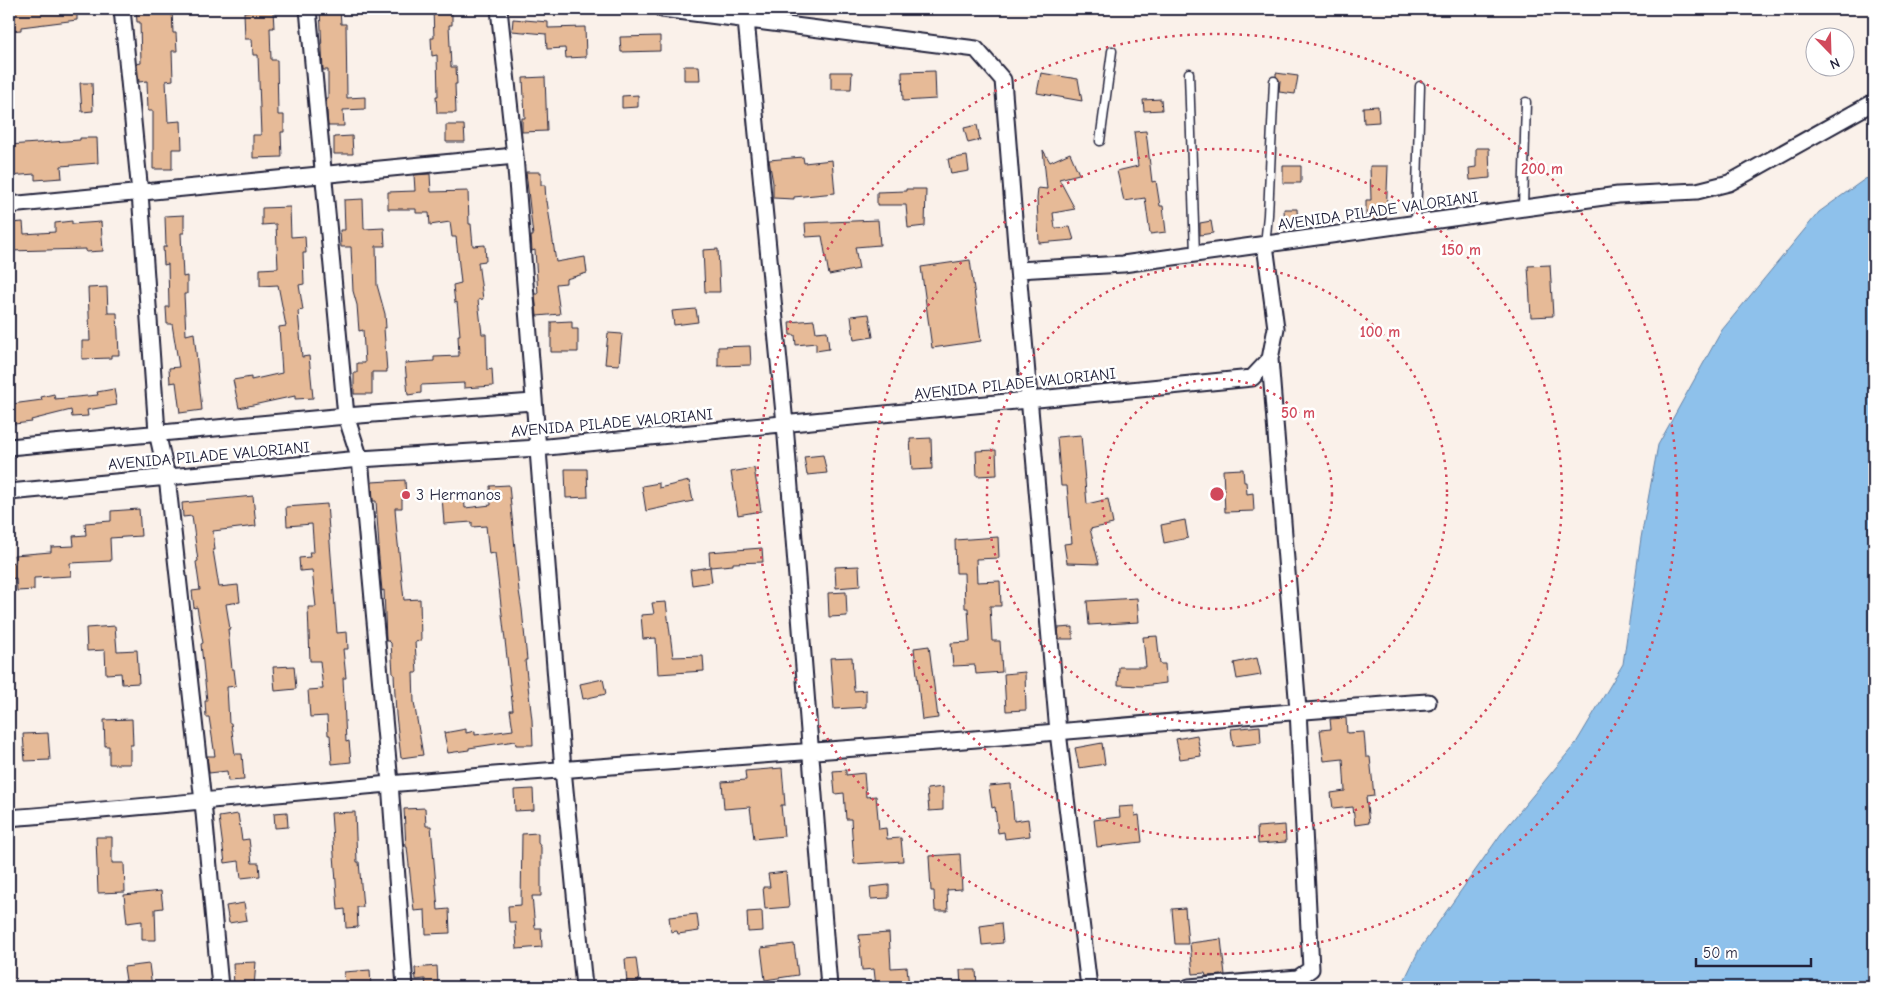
<svg xmlns="http://www.w3.org/2000/svg" width="1883" height="996" font-family="'Comic Neue',sans-serif">
<style>
.water{fill:#8ec1eb;stroke:#6381a5}
.building{fill:#e6ba97;stroke:#22223b}
.lines{fill:none;stroke-linecap:round;stroke-linejoin:round}
.lane-casing{stroke:#22223b;stroke-width:11}
.street-casing{stroke:#22223b;stroke-width:19}
.lane{stroke:#fff;stroke-width:8}
.street{stroke:#fff;stroke-width:15}
.ring{fill:none;stroke:#d1495b;stroke-width:2.5;stroke-dasharray:2.5 5}
.poi-dot{fill:#d1495b;stroke:#fff;stroke-width:2}
.labels{text-anchor:middle;dominant-baseline:central;stroke-width:5;stroke-linejoin:round;paint-order:stroke}
.street-label{font-size:16px;fill:#22223b;stroke:#fff}
.poi-label{font-size:16px;fill:#22223b;stroke:#fff;text-anchor:start}
.centre{fill:#d1495b;stroke:#fff;stroke-width:2.5}
.ring-label{font-size:15px;text-anchor:middle;font-weight:bold;fill:#d1495b;stroke:#fff;stroke-width:5;stroke-linejoin:round;paint-order:stroke}
</style>
<rect width="100%" height="100%" fill="#faf1ea"/>
<filter id="ink" filterUnits="userSpaceOnUse"><feTurbulence type="fractalNoise" baseFrequency=".02" numOctaves="2"/><feDisplacementMap in="SourceGraphic" scale="10" xChannelSelector="R" yChannelSelector="G"/><feConvolveMatrix kernelMatrix="1 2 1 2 8 2 1 2 1" color-interpolation-filters="sRGB"/></filter>
<g filter="url(#ink)">
<path class="water" d="M1874,176V987H1401L1419,950L1501,834L1576,743L1623,664L1641,538L1658,445L1722,330L1819,212L1865,179Z"/>
<path class="building" d="M9,9H77V20L21,27V30L9,31Z
M136,9H172L173,33H176L177,51H172L173,80L166,81L168,122L181,121L182,149H172V169H153V111H148L147,81L139,82L137,64L141,63L140,22H137Z
M320,9H340L341,24H346L347,98L365,97V109L343,110L344,126H328L326,98H328V70H323Z
M433,9H452V25H449L451,67H456L457,84H455L456,113H437L436,96H438L437,55L432,56L431,38H434Z
M273,10L274,28H270L271,60H277L278,115H284V132H281L282,157L253,158V135H261L258,55H253L252,39H245L244,12Z
M513,19L548,22V28L585,27L586,57L566,58L565,48L547,49L546,34L512,31Z
M660,36V51L621,52L620,37Z
M684,66H699L700,80H684Z
M935,71L936,99L903,101L902,72Z
M831,72H852L851,89H831Z
M1041,73L1078,79L1082,101L1037,93Z
M1276,73L1298,76L1295,94L1279,92L1280,81L1276,76Z
M545,77L547,131L522,132V118H525L523,78Z
M80,83H92L93,111L82,112Z
M638,95V107L622,108V96Z
M1161,99L1162,110L1144,111L1143,100Z
M1378,106L1379,122L1364,123L1363,107Z
M446,125H464L465,142H446Z
M977,125L980,140L968,143L964,128Z
M1146,131L1152,182L1156,181L1160,206H1163L1166,232L1150,234L1145,198L1124,201L1117,171L1138,166L1134,132Z
M352,136L353,154H334V137Z
M80,138H97L98,163L61,166L62,178L35,180V174L9,176V145L80,140Z
M1476,148H1489L1490,178L1470,180L1469,168L1476,167Z
M1043,150L1050,162L1070,153L1079,174L1059,179L1075,209L1053,213L1055,228L1070,227L1074,240L1039,243L1037,199L1038,188L1047,189Z
M967,156L969,171L951,174L948,159Z
M803,157L804,163L832,160L835,193L794,197V199L773,198V183L769,160Z
M1283,166H1301V183H1283Z
M1370,166H1388L1386,218L1366,221V200H1371Z
M526,172H541V185H545L546,201H547L556,262L585,257L587,273L566,279V283L556,284L560,314L537,316L535,294H538L535,250L532,251L531,236H533Z
M430,174L431,192L468,191L469,224H471L473,246L485,245L486,261L478,262L483,299L478,300L482,334H486L487,370L492,369L493,386L464,388V383L421,385V393L408,395L405,363L434,361V357L459,356L458,335H460L457,302L455,303L453,285L461,283L456,237H452L450,222L430,225L429,213H416V209H388V192L415,191L414,175Z
M906,189H926L925,226L908,228L906,205H877V192L906,191Z
M363,199L364,229L384,228L385,246H376L377,285L385,314L386,328H384L387,372H372V394H354V373H357V363H365L363,330L359,331L357,305L353,291L351,247H341L340,230H345L344,200Z
M290,207L291,237L305,236L306,253H303L304,284L299,285L303,310L298,311L302,357L309,356L313,398L295,399V396L239,408L233,380L251,377V380L282,373L279,327L286,326L278,285L260,286V269L278,268L276,224L262,225V208Z
M1284,209H1297L1298,228L1285,229Z
M184,215V233H181L183,277L187,276V294H184L186,335L194,333L202,410L180,413L176,382L170,383L169,368L179,367L172,324H167L166,307H169L168,264L164,265L163,247H166L165,216Z
M878,220L880,245L855,247L859,269L829,275L822,236L806,237L805,223Z
M72,221V224L101,222L103,251L86,252V249L9,251V229H12L11,223L23,222L24,234L55,232V223Z
M1211,221L1213,233L1200,235V223Z
M718,249L720,292H705L703,250Z
M970,260L981,341L932,348L921,267Z
M1550,265L1553,316L1531,317L1528,266Z
M107,287L108,313H117L119,355H111V358L82,359V341H90L88,288Z
M696,309L698,322L674,325L672,311Z
M869,314L873,337L854,340L851,316Z
M814,320L816,332L827,331L829,349L816,351V343L796,345L795,335H790L789,322Z
M572,321V329H578V352H551V322Z
M608,333L622,334L619,365L605,364Z
M750,346L751,365L718,366V347Z
M114,389L117,405L87,410L88,416L72,417L71,410L31,420L32,422L14,424L12,404L42,400L41,397L54,394L55,399L98,395L97,392Z
M1081,435L1087,504L1108,499L1113,524L1090,529L1099,564L1067,563L1064,544L1072,543L1067,486H1061L1057,437Z
M931,438L932,469L912,470L910,439Z
M996,450L997,475L977,476L976,451Z
M823,455L827,473L807,475L804,457Z
M754,468L761,511L738,515L731,472Z
M565,469H587L588,497L566,498Z
M1243,469L1244,482H1246L1247,494L1253,493L1254,511L1225,512L1223,470Z
M405,480L406,499H402V508H395L397,534L404,600L420,599L421,641L415,642L417,673H413L414,702L423,755L401,758L396,715L394,674H393L391,643L389,641H386L384,590L382,591L378,547H379L376,501H373L372,482Z
M689,481L693,501L646,511L642,486L659,483V488Z
M509,485L519,591L522,609L527,660H525L532,720L533,745H516L515,741L469,748V750L448,753L444,733L466,729V733L475,731V735L513,730L510,710H513L495,553L489,554L486,526L472,527V522L444,524L442,496L464,494L465,508L491,505L490,486Z
M253,496L256,526L213,531L215,550H213L219,587L238,585L240,602L226,604L230,629H228L232,669H234L236,686L227,687L229,723H231L235,754H242L244,780L228,781L227,771L209,773L207,756H215L209,717H206L205,701H207L201,644L203,643L197,607L194,608L192,591L200,590L196,562L198,561L192,516L183,517L182,503Z
M327,504L337,633L347,632L348,649H343L346,678H343L346,742L349,741L351,762L332,764L330,735H328L327,716L310,717L308,690L323,689L320,661H310L308,607H316L312,570L300,571L299,558L310,557L309,552H314L312,524L287,526L286,507Z
M139,509L141,536L110,538L111,561L70,563L71,576L34,578V590L17,591L16,578L9,579V563L15,562L14,555L51,552V547L74,546L73,536L86,535L85,523L111,521V511Z
M1185,520L1188,538L1164,543L1161,525Z
M998,537L999,558L976,559L977,582L1000,581L1001,606H990L992,641H1000L1002,672L976,674L975,665L953,666L951,643L970,642L968,608H965L964,573H956L955,540Z
M762,548L763,562L733,563V565L710,567L709,552Z
M859,566L860,586L836,588L835,567Z
M710,567L712,582L692,585L690,570Z
M846,592L847,616L829,617L828,593Z
M1137,598L1139,622L1089,625L1087,601Z
M666,602L673,657L703,656L704,671L658,674L656,638L643,639L641,615L654,614L652,603Z
M115,626L117,651L137,650L139,683L122,684L121,673L106,674L105,650L87,651L86,628Z
M1073,627V639H1059L1058,628Z
M1157,636L1160,664H1165L1166,683L1143,686L1118,685L1119,667H1146L1143,637Z
M929,646L938,718L922,720L914,648Z
M852,657L854,691L866,690V707L834,709L830,658Z
M1257,658L1261,675L1237,679L1234,663Z
M294,666L296,689L275,691L273,667Z
M1025,672L1026,710L1006,711L1004,674Z
M603,679L606,694L583,699L580,684Z
M1346,718L1347,733L1364,732L1366,757H1370L1374,796L1366,797L1369,823L1355,825L1353,807L1333,809L1331,793L1345,791L1343,759L1324,761L1320,730L1331,729L1330,719Z
M132,719L133,745H130V764H109V746H105L104,720Z
M1260,726L1261,743L1233,746L1231,729Z
M48,733L50,760L25,761L23,734Z
M1197,735L1201,756L1180,759L1176,739Z
M1102,743L1105,764L1079,768L1075,748Z
M782,768L785,805H781L784,836L754,839L750,807L724,809L722,782L746,780L745,771Z
M846,770V775L864,773L866,797L876,796L879,829L886,828L887,839L901,838L903,861L854,864L851,819H846L844,793L835,794L833,771Z
M1011,784L1014,821L1028,819L1030,836L1005,839L1004,832L998,833L995,807L992,808L989,786Z
M943,787V810L929,811L927,789Z
M533,789L534,810L515,811L514,790Z
M1134,806L1135,816L1139,815L1142,842L1097,847L1094,820L1120,817L1119,807Z
M425,808L426,826H431L438,910L449,909L450,933L426,934L425,910L414,911L407,847H406L404,809Z
M287,812L288,827L275,828L274,813Z
M355,812L357,862H359L363,907H357L358,927L346,928L345,909L338,910L331,813Z
M238,814L242,840L249,839L252,863H259L260,876L241,878L239,861L225,863L219,817Z
M1285,825L1286,842L1258,844L1257,827Z
M538,833V843L541,847V896H532L535,928H541L542,947L517,949L515,922H509L508,906L521,905L522,834Z
M96,837H112V863H124L125,892L98,893Z
M960,854L962,889L947,890L948,911H935L934,891H931L929,856Z
M786,872L789,907L765,909L763,887H770L768,874Z
M889,885V898L871,899L870,887Z
M161,891L163,908L155,909L156,940H142V921L127,923L124,895Z
M244,903L247,920L229,923L226,906Z
M1185,908L1188,944H1175L1172,909Z
M762,911L763,931L748,932L747,912Z
M697,914L699,931L678,934L677,931L671,932L669,917Z
M1001,923L1003,943L982,945L980,926Z
M889,933L891,968L907,967L909,987H876L874,969L862,970L859,935Z
M1221,939L1225,975L1206,976L1205,973L1193,974L1190,943Z
M794,944L798,975L765,980L761,948Z
M636,958L639,982L627,983L625,959Z
M256,962L254,987H234L233,963Z
M149,964L152,987H127L124,967Z
M437,966L438,985L426,986L425,979L416,980L415,968Z
M370,970L371,987H350V985H345L344,972Z
M960,970H976L977,987H961Z"/>
<g class="lines">
<defs>
<path id="lane" d="M1189,73L1195,255
M1100,141L1112,51
M1523,207L1526,102
M1416,222L1420,86
M1265,245L1268,215L1274,81"/>
<path id="street" d="M122,9L140,193L157,432L167,477L203,802L220,987
M308,9L346,416L360,459L390,783L405,987
M499,9L515,156L563,769L584,987
M662,9L976,49L1003,80L1018,270L1058,732L1089,987
M746,20L785,424L829,987
M9,205L515,156
M1018,270L1123,264L1618,195L1697,191L1729,183L1874,102
M9,447L346,416L533,402
M9,492L360,459L537,448L1252,378L1270,359L1276,328L1265,245
M9,818C192,803 374,784 558,770C693,759 829,751 964,740C1119,727 1273,712 1428,702
M1189,987L1298,978L1311,969L1298,710L1270,359"/>
</defs>
<use href="#lane" class="lane-casing"/>
<use href="#street" class="street-casing"/>
<use href="#lane" class="lane"/>
<use href="#street" class="street"/>
</g>
</g>
<g class="ring">
<circle cx="1217" cy="494" r="115"/>
<circle cx="1217" cy="494" r="230"/>
<circle cx="1217" cy="494" r="345"/>
<circle cx="1217" cy="494" r="460"/>
</g>
<circle class="poi-dot" cx="406" cy="495" r="5"/>
<g class="labels">
<g class="street-label">
<text transform="translate(1378 211) rotate(-8)">AVENIDA PILADE VALORIANI</text>
<text transform="translate(1015 384) rotate(-6)">AVENIDA PILADE VALORIANI</text>
<text transform="translate(612 423) rotate(-5)">AVENIDA PILADE VALORIANI</text>
<text transform="translate(209 456) rotate(-5)">AVENIDA PILADE VALORIANI</text>
</g>
<g class="poi-label">
<text x="416" y="495">3 Hermanos</text>
</g>
</g>
<circle cx="1217" cy="494" r="8" class="centre"/>
<g class="ring-label">
<text x="1542" y="174">200 m</text>
<text x="1461" y="255">150 m</text>
<text x="1380" y="337">100 m</text>
<text x="1298" y="418">50 m</text>
</g>
<rect width="1883" height="996" fill="none" stroke="#fff" stroke-width="30"/>
<rect x="15" y="15" width="1853" height="966" fill="none" stroke="#22223b" stroke-width="2" filter="url(#ink)"/>
<g transform="translate(1830 52) rotate(157)"><circle r="24" fill="#ffffff" stroke="#a7a7b1"/>
<path d="M0-4L9 19L0 12L-9 19Z" fill="#d1495b"/>
<text y="-8" font-size="14" font-weight="bold" text-anchor="middle" fill="#22223b">N</text>
</g>
<path d="M1696 958v8h115v-8" fill="none" stroke="#22223b" stroke-width="2.5"/>
<text x="1703" y="958" font-size="15" fill="#22223b" stroke="#ffffff" stroke-width="4" paint-order="stroke">50 m</text>
</svg>
